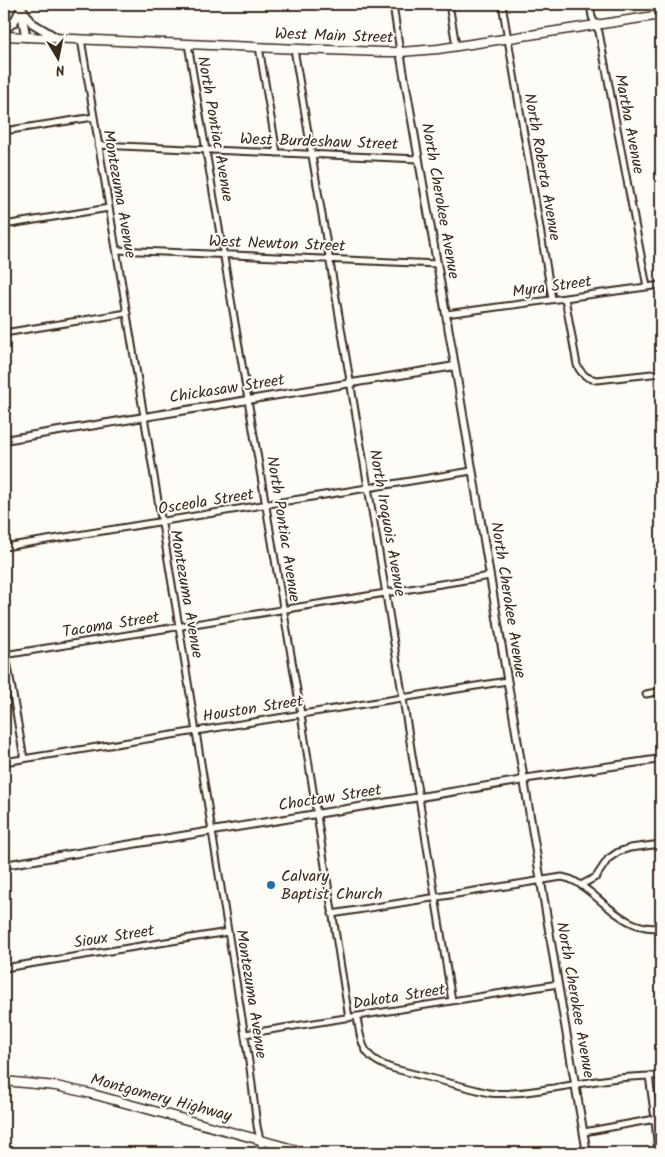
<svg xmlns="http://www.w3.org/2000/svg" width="665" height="1157" font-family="Kalam,sans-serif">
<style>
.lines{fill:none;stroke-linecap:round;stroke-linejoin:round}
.minor-casing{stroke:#3b2a1e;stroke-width:9}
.tertiary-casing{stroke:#3b2a1e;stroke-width:10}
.secondary-casing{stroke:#3b2a1e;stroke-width:11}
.primary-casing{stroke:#3b2a1e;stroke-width:11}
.minor{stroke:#fdfcf7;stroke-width:5}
.tertiary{stroke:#fdfcf7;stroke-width:6}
.secondary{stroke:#fdfcf7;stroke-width:7}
.primary{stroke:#fdfcf7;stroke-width:8}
.poi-dot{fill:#1f6fb2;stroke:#fdfcf7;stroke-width:2}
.labels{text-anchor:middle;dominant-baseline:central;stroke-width:4;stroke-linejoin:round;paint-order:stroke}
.street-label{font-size:16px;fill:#3b2a1e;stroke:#fdfcf7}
.poi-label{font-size:16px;fill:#3b2a1e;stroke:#fdfcf7;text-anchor:start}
</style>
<rect width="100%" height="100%" fill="#fdfcf7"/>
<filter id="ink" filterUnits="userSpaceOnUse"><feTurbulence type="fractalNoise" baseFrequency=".02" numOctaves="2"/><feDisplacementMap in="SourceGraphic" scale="10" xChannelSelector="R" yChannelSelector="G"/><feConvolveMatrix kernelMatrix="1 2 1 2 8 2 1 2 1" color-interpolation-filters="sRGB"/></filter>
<g filter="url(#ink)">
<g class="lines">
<defs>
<path id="minor" d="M393,4L400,52
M449,4L456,46
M502,4L552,299
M590,4L592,17L599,32L647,287
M81,39L179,626L250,1068L257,1126L263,1153
M188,44L300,708L349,1018
M259,47L277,153
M294,49L385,588L452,1001
M4,131L94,117
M98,145L419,159
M4,225L109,208
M116,250L438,264
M565,298L577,365C581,374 587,379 597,380L661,373
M446,314L661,285
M4,333L127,313
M4,547L472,471
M4,643L24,759
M4,655L490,576
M646,694L661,691
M4,762L507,681
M581,885L596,877L608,859L618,852L630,848L661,844
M332,914L562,877C574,879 581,885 590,892C611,909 632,932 661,927
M4,968L228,932
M357,1016C361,1046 364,1060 395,1069L489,1093C511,1095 532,1091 554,1088C590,1082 625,1075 661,1076
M245,1034L558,984
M649,1076L655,1119L658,1153
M584,1132L655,1119"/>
<path id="tertiary" d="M400,52L455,366L559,990L587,1153
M4,440L455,366
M4,865L518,781L529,778L661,759"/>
<path id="secondary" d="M21,7L32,23L57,38
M21,10L26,37
M4,30L14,22L20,10"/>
<path id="primary" d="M4,36L299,49L383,52H400L438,49L661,15
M4,1081L56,1086L92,1094L308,1153"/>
</defs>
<use href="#minor" class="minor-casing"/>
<use href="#tertiary" class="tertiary-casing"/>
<use href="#secondary" class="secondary-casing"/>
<use href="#primary" class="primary-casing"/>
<use href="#minor" class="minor"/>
<use href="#tertiary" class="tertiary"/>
<use href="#secondary" class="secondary"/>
<use href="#primary" class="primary"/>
</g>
</g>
<circle class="poi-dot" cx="271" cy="885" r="5"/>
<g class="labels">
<g class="street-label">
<text transform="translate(334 36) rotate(2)">West Main Street</text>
<text transform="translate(629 124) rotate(79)">Martha Avenue</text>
<text transform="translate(215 129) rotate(80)">North Pontiac Avenue</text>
<text transform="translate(319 142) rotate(2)">West Burdeshaw Street</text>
<text transform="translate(542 167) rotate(80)">North Roberta Avenue</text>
<text transform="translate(119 194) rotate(80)">Montezuma Avenue</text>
<text transform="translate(440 201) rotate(80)">North Cherokee Avenue</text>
<text transform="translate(277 244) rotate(2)">West Newton Street</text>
<text transform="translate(552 287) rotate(-8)">Myra Street</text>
<text transform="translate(227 389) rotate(-9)">Chickasaw Street</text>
<text transform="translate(206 502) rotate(-9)">Osceola Street</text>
<text transform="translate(387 523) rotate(80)">North Iroquois Avenue</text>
<text transform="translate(283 529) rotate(81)">North Pontiac Avenue</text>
<text transform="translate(186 594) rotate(80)">Montezuma Avenue</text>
<text transform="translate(508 600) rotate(81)">North Cherokee Avenue</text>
<text transform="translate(111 625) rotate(-9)">Tacoma Street</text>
<text transform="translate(253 709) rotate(-9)">Houston Street</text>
<text transform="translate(330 798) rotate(-9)">Choctaw Street</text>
<text transform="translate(114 937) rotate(-9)">Sioux Street</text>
<text transform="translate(251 994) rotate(81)">Montezuma Avenue</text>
<text transform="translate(399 997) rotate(-9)">Dakota Street</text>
<text transform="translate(575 1000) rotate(80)">North Cherokee Avenue</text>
<text transform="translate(161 1098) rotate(15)">Montgomery Highway</text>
</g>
<g class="poi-label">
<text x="281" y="876">Calvary<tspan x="281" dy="18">Baptist Church</tspan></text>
</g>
</g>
<rect width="665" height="1157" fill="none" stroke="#fdfcf7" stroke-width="20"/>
<rect x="10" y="10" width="645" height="1137" fill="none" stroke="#3b2a1e" stroke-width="2" filter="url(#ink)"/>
<g transform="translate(58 58) rotate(170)" stroke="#fdfcf7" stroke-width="4" paint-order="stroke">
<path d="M0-4L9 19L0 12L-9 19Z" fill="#3b2a1e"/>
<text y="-8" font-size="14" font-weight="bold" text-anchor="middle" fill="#3b2a1e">N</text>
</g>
</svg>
